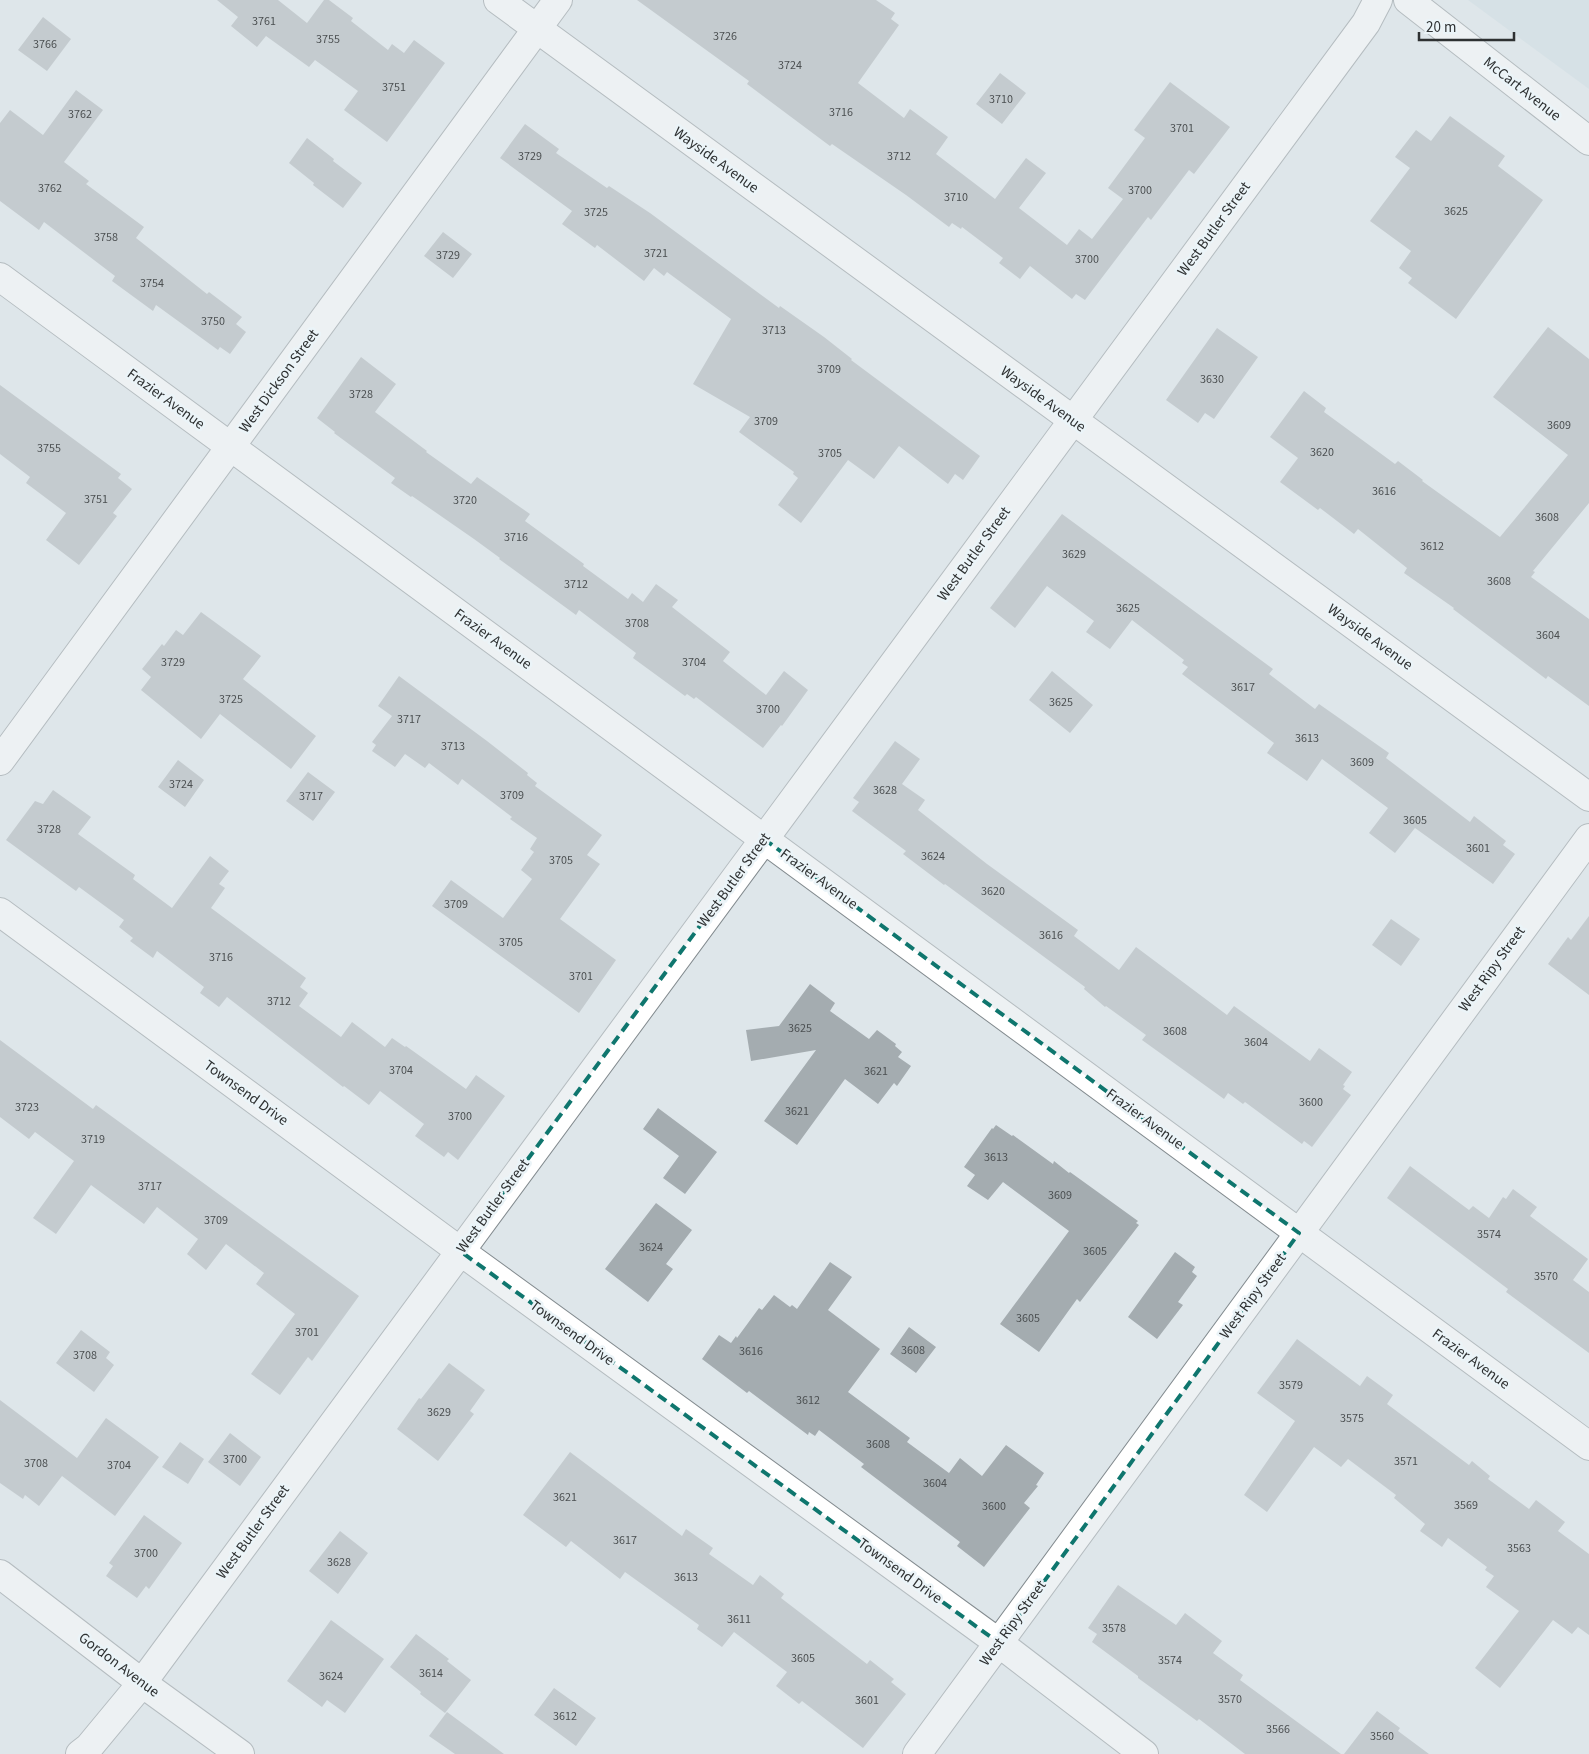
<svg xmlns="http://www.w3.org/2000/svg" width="1589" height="1754" font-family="'Source Sans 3',sans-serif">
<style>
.built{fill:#ccdce3}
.building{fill:#a4acb0}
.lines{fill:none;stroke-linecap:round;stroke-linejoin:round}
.minor-casing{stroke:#838b8f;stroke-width:30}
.secondary-casing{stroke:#838b8f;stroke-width:30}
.minor{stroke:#fff;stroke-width:28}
.secondary{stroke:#fff;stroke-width:28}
.marked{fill:none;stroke:#0f766e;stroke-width:4;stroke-dasharray:10 6;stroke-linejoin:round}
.labels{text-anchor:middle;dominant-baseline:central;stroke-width:5;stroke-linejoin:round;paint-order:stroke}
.number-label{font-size:12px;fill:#4c5052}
.street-label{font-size:15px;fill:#2e3132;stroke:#ebf4f8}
</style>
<rect width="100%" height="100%" fill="#dee6ea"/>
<path class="built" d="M1468,0H1589V89Z"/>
<path class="building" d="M217,0H278L307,23L324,0H329L353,18L351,21L388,50L392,44L404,53L414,40L445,63L387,142L344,110L358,91L315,60L309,67L266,36L257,47L231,26L238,17Z
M637,0H876L895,13L891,19L899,25L858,83L904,118L910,109L948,137L936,154L995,199L1026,158L1046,173L1019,208L1067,245L1079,229L1092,239L1123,199L1108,188L1145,138L1134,130L1170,82L1230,127L1194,174L1189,170L1151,220L1148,217L1085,300L1076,294L1072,299L1030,266L1020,279L999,263L1003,258L962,227L961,229L952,223L949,227L906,195L832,144L830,146L747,84L749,81Z
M43,17L71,39L47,71L18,50Z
M1000,73L1026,93L1002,124L976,104Z
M76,90L103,110L64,162L89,181L86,184L144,227L136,238L207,294L209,292L242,317L236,324L246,332L230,354L220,347L218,350L156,305L153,311L112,281L115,276L44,222L39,230L0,201V123L10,110L43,135Z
M1450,116L1505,156L1498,166L1543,200L1456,319L1408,283L1412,278L1399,268L1411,251L1370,221L1410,168L1395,157L1416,130L1431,141Z
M525,124L559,149L556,153L607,188L609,186L650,213L779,308L780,306L824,337L852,359L851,360L980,456L963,480L955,474L948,484L899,446L874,479L848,460L801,523L778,505L798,478L793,474L794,472L739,432L750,417L693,384L731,319L667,272L664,276L654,268L644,281L597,245L595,248L562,224L572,211L500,158Z
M307,138L334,159L333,161L362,183L343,208L313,185L314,183L289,163Z
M443,232L472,254L453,278L424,256Z
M1548,327L1589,359V503L1533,571L1535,572L1531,577L1589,619V706L1548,676L1546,679L1453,609L1454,608L1404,573L1407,568L1358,529L1354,534L1320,508L1318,510L1280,482L1298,458L1270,437L1304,391L1326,408L1324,412L1395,464L1398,461L1423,480L1422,481L1500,537L1568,455L1493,397Z
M1217,328L1258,357L1214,419L1205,413L1198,423L1166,400Z
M361,357L396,384L375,412L427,451L426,452L471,484L477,477L530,514L525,521L584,564L583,566L628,599L632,593L643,602L656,584L678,600L672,607L730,652L723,661L766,695L784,671L808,690L782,726L781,725L763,748L696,697L694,699L687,694L685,696L633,658L636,653L579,610L576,615L499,559L500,558L474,539L412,496L411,497L391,483L395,478L334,433L335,432L317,418Z
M0,385L121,474L118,478L132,489L113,513L117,516L79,565L46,540L66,513L26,483L30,477L0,454Z
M1062,514L1273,669L1269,674L1315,709L1319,704L1389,753L1386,758L1470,822L1474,816L1506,841L1503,845L1515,854L1493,884L1415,828L1395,853L1369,833L1388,808L1322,759L1307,781L1267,753L1274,743L1182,674L1188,667L1182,663L1184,660L1132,620L1110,649L1086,632L1094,621L1047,586L1015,628L990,608Z
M201,612L261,656L243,679L316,736L291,769L220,714L201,739L141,690L151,677L142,669L162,644L164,646L176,630L183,635Z
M1052,671L1093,705L1070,733L1029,700Z
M399,676L487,741L528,773L527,775L537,783L535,786L602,835L587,855L600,864L560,919L616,960L579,1013L432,906L451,880L503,918L532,879L521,870L534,852L530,849L537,838L510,819L512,817L462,779L458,785L429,763L425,768L405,754L395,767L372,751L376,745L372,742L392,716L378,706Z
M895,741L920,759L902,784L925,800L918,810L987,864L1078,930L1074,936L1119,970L1136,947L1227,1015L1234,1006L1310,1061L1319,1048L1352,1072L1343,1085L1345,1086L1343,1089L1351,1095L1312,1147L1304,1141L1302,1144L1245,1102L1243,1104L1228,1093L1224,1099L1142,1040L1146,1035L1106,1006L1105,1007L1084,989L1085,987L945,884L944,885L903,854L906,851L852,811L859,802L853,798Z
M178,760L204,780L185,807L158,787Z
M308,772L335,792L313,821L286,801Z
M53,790L91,817L78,834L135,875L133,879L172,908L210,856L229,871L219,884L225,888L211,908L306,978L300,987L308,993L299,1006L341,1037L352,1022L385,1047L392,1038L405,1047L406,1046L466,1089L476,1075L505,1096L458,1160L448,1152L444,1157L415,1136L424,1124L380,1091L369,1105L344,1086L343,1087L227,997L219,1007L200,993L204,987L157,951L153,958L130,941L133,938L119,927L124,920L79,887L76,891L6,840L35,801L43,804Z
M1589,916V995L1548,964L1568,937L1571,940Z
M1391,919L1420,939L1401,966L1372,945Z
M810,984L835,1003L830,1011L869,1039L877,1030L896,1044L895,1046L902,1052L898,1057L911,1066L897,1086L894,1083L878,1104L845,1079L797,1145L764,1121L816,1050L751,1061L746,1030L779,1026Z
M0,1040L93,1109L96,1105L359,1296L312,1361L308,1357L280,1395L251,1374L295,1314L256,1284L264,1273L226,1244L206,1270L187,1254L198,1239L157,1207L144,1224L91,1185L56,1234L33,1218L74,1161L35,1132L29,1139L0,1117Z
M658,1108L717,1152L685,1194L663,1178L679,1156L643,1129Z
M996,1125L1012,1136L1013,1135L1053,1164L1054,1161L1069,1173L1070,1172L1138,1221L1136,1223L1139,1225L1080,1302L1077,1299L1039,1352L1000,1324L1069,1231L1003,1182L988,1200L967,1186L975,1175L964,1167L992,1128L993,1129Z
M1410,1166L1469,1210L1473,1206L1489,1218L1503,1197L1506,1199L1513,1189L1537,1207L1530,1216L1588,1259L1573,1280L1589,1292V1353L1506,1292L1508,1289L1387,1198Z
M656,1203L692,1230L666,1264L673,1269L648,1302L605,1269Z
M1175,1252L1195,1267L1192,1272L1197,1276L1178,1302L1183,1305L1157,1339L1128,1317Z
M830,1262L852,1277L828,1310L880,1349L848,1392L910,1438L907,1442L949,1473L960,1458L982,1476L1006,1445L1044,1473L1036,1485L1038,1486L1024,1503L1030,1508L984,1567L957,1546L960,1542L861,1467L864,1464L819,1430L815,1436L809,1432L808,1435L749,1391L747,1393L702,1359L719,1335L731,1343L736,1336L737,1338L759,1308L762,1310L774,1295L790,1307L792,1305L797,1309Z
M909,1327L936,1347L916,1373L890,1354Z
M81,1330L110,1352L106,1358L114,1365L94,1392L56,1363Z
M1297,1339L1360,1386L1367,1376L1393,1395L1387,1404L1469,1465L1472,1461L1490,1476L1488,1479L1529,1509L1536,1500L1565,1522L1558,1531L1589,1554V1635L1578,1627L1572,1634L1553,1620L1500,1688L1475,1668L1519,1611L1486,1587L1494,1576L1485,1570L1487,1567L1448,1538L1442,1547L1420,1531L1425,1524L1394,1498L1396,1495L1348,1459L1341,1467L1314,1447L1267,1512L1244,1495L1295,1421L1257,1393Z
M449,1363L485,1390L470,1411L474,1414L438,1461L397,1429L419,1398L421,1399Z
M0,1400L77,1458L106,1418L159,1457L115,1516L62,1476L39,1506L25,1495L23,1499L0,1483Z
M230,1433L261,1457L240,1486L208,1462Z
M180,1442L204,1459L188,1484L162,1467Z
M570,1452L682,1536L686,1529L713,1548L709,1554L753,1585L760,1575L784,1594L781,1598L867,1664L870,1660L894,1679L891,1682L906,1694L863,1748L802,1701L799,1704L776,1686L787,1672L734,1632L722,1647L697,1629L699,1625L625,1572L620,1579L571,1541L566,1547L523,1515Z
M144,1515L182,1543L149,1589L146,1586L137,1598L106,1576L113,1566L109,1563Z
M340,1531L368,1553L338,1594L309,1571Z
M1118,1585L1176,1625L1185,1613L1222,1641L1213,1653L1243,1675L1240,1680L1341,1754H1245L1199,1719L1197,1721L1138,1678V1676L1092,1642L1097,1634L1088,1628Z
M331,1620L384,1659L345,1713L327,1700L322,1707L287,1681Z
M416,1634L449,1659L447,1661L471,1680L445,1713L420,1694L421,1692L390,1667Z
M554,1688L596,1718L576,1746L534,1715Z
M1377,1711L1400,1728L1398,1731L1429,1754H1344Z
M447,1712L504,1754H455L429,1736Z"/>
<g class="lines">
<defs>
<path id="minor" d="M498,0L1589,797
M0,277L1589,1446
M0,761L558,0
M0,912L460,1251L999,1643L1144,1754
M0,1574L142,1683L240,1754
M80,1754L89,1747L142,1683L1366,23L1378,0
M917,1754L1589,838"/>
<path id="secondary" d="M1408,0L1589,141"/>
</defs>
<use href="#minor" class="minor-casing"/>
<use href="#secondary" class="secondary-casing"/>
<use href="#minor" class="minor"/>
<use href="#secondary" class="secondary"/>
</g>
<path d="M0 0H1589V1754H0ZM764,839L1299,1233L999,1643L460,1251Z" fill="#dee6ea" fill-opacity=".55" fill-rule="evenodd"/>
<path class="marked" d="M764,839L1299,1233L999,1643L460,1251Z"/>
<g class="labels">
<g class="number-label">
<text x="264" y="21">3761</text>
<text x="725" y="36">3726</text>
<text x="328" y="39">3755</text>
<text x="45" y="44">3766</text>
<text x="790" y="65">3724</text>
<text x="394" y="87">3751</text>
<text x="1001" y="99">3710</text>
<text x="841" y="112">3716</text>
<text x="80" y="114">3762</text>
<text x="1182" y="128">3701</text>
<text x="530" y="156">3729</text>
<text x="899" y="156">3712</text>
<text x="50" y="188">3762</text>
<text x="1140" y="190">3700</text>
<text x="956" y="197">3710</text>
<text x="1456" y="211">3625</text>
<text x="596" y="212">3725</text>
<text x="106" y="237">3758</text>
<text x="656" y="253">3721</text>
<text x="448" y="255">3729</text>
<text x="1087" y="259">3700</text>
<text x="152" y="283">3754</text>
<text x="213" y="321">3750</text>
<text x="774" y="330">3713</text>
<text x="829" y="369">3709</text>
<text x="1212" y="379">3630</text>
<text x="361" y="394">3728</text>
<text x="766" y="421">3709</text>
<text x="1559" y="425">3609</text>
<text x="49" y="448">3755</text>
<text x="1322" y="452">3620</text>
<text x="830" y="453">3705</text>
<text x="1384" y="491">3616</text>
<text x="96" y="499">3751</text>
<text x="465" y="500">3720</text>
<text x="1547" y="517">3608</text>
<text x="516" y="537">3716</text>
<text x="1432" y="546">3612</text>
<text x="1074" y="554">3629</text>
<text x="1499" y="581">3608</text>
<text x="576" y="584">3712</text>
<text x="1128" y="608">3625</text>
<text x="637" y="623">3708</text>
<text x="1548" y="635">3604</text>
<text x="173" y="662">3729</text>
<text x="694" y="662">3704</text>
<text x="1243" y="687">3617</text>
<text x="231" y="699">3725</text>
<text x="1061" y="702">3625</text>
<text x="768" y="709">3700</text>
<text x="409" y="719">3717</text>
<text x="1307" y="738">3613</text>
<text x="453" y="746">3713</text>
<text x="1362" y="762">3609</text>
<text x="181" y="784">3724</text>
<text x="885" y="790">3628</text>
<text x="512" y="795">3709</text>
<text x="311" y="796">3717</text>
<text x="1415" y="820">3605</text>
<text x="49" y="829">3728</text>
<text x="1478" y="848">3601</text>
<text x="933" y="856">3624</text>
<text x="561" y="860">3705</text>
<text x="993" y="891">3620</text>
<text x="456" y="904">3709</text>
<text x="1051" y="935">3616</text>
<text x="511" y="942">3705</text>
<text x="221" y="957">3716</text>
<text x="581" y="976">3701</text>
<text x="279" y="1001">3712</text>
<text x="800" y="1028">3625</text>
<text x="1175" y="1031">3608</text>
<text x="1256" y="1042">3604</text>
<text x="401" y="1070">3704</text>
<text x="876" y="1071">3621</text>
<text x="1311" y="1102">3600</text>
<text x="27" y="1107">3723</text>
<text x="797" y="1111">3621</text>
<text x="460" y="1116">3700</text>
<text x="93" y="1139">3719</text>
<text x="996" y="1157">3613</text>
<text x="150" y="1186">3717</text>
<text x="1060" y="1195">3609</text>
<text x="216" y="1220">3709</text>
<text x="1489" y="1234">3574</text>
<text x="651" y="1247">3624</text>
<text x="1095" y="1251">3605</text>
<text x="1546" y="1276">3570</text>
<text x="1028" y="1318">3605</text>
<text x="307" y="1332">3701</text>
<text x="913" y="1350">3608</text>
<text x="751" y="1351">3616</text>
<text x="85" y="1355">3708</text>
<text x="1291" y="1385">3579</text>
<text x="808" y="1400">3612</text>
<text x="439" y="1412">3629</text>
<text x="1352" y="1418">3575</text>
<text x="878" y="1444">3608</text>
<text x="235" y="1459">3700</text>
<text x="1406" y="1461">3571</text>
<text x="36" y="1463">3708</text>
<text x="119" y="1465">3704</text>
<text x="935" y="1483">3604</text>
<text x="565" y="1497">3621</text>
<text x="1466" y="1505">3569</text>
<text x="994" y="1506">3600</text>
<text x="625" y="1540">3617</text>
<text x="1519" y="1548">3563</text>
<text x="146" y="1553">3700</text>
<text x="339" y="1562">3628</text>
<text x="686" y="1577">3613</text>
<text x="739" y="1619">3611</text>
<text x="1114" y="1628">3578</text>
<text x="803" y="1658">3605</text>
<text x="1170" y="1660">3574</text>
<text x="431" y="1673">3614</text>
<text x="331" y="1676">3624</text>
<text x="1230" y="1699">3570</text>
<text x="867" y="1700">3601</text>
<text x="565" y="1716">3612</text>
<text x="1278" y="1729">3566</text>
<text x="1382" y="1736">3560</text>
</g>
<g class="street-label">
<text transform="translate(1522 89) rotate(38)">McCart Avenue</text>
<text transform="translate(716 160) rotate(36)">Wayside Avenue</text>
<text transform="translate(1214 229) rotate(-54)">West Butler Street</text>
<text transform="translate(279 381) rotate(-54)">West Dickson Street</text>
<text transform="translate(166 399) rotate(36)">Frazier Avenue</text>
<text transform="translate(1043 399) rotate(36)">Wayside Avenue</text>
<text transform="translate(974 554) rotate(-54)">West Butler Street</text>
<text transform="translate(1370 637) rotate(36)">Wayside Avenue</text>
<text transform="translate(493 639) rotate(36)">Frazier Avenue</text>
<text transform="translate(819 879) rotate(36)">Frazier Avenue</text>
<text transform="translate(734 880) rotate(-54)">West Butler Street</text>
<text transform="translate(1492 969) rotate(-54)">West Ripy Street</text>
<text transform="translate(246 1093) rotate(36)">Townsend Drive</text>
<text transform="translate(1145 1119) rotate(36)">Frazier Avenue</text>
<text transform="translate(493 1206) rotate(-54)">West Butler Street</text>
<text transform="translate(1253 1296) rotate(-54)">West Ripy Street</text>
<text transform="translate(572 1333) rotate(36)">Townsend Drive</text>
<text transform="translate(1471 1359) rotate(36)">Frazier Avenue</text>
<text transform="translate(253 1532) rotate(-54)">West Butler Street</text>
<text transform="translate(900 1571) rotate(36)">Townsend Drive</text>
<text transform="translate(1013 1623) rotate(-54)">West Ripy Street</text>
<text transform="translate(119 1665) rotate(37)">Gordon Avenue</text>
</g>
</g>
<path d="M1419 32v8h95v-8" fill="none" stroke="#2e3132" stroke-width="2.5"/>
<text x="1426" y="32" font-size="15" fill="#2e3132" stroke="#ebf4f8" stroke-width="4" paint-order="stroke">20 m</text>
</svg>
